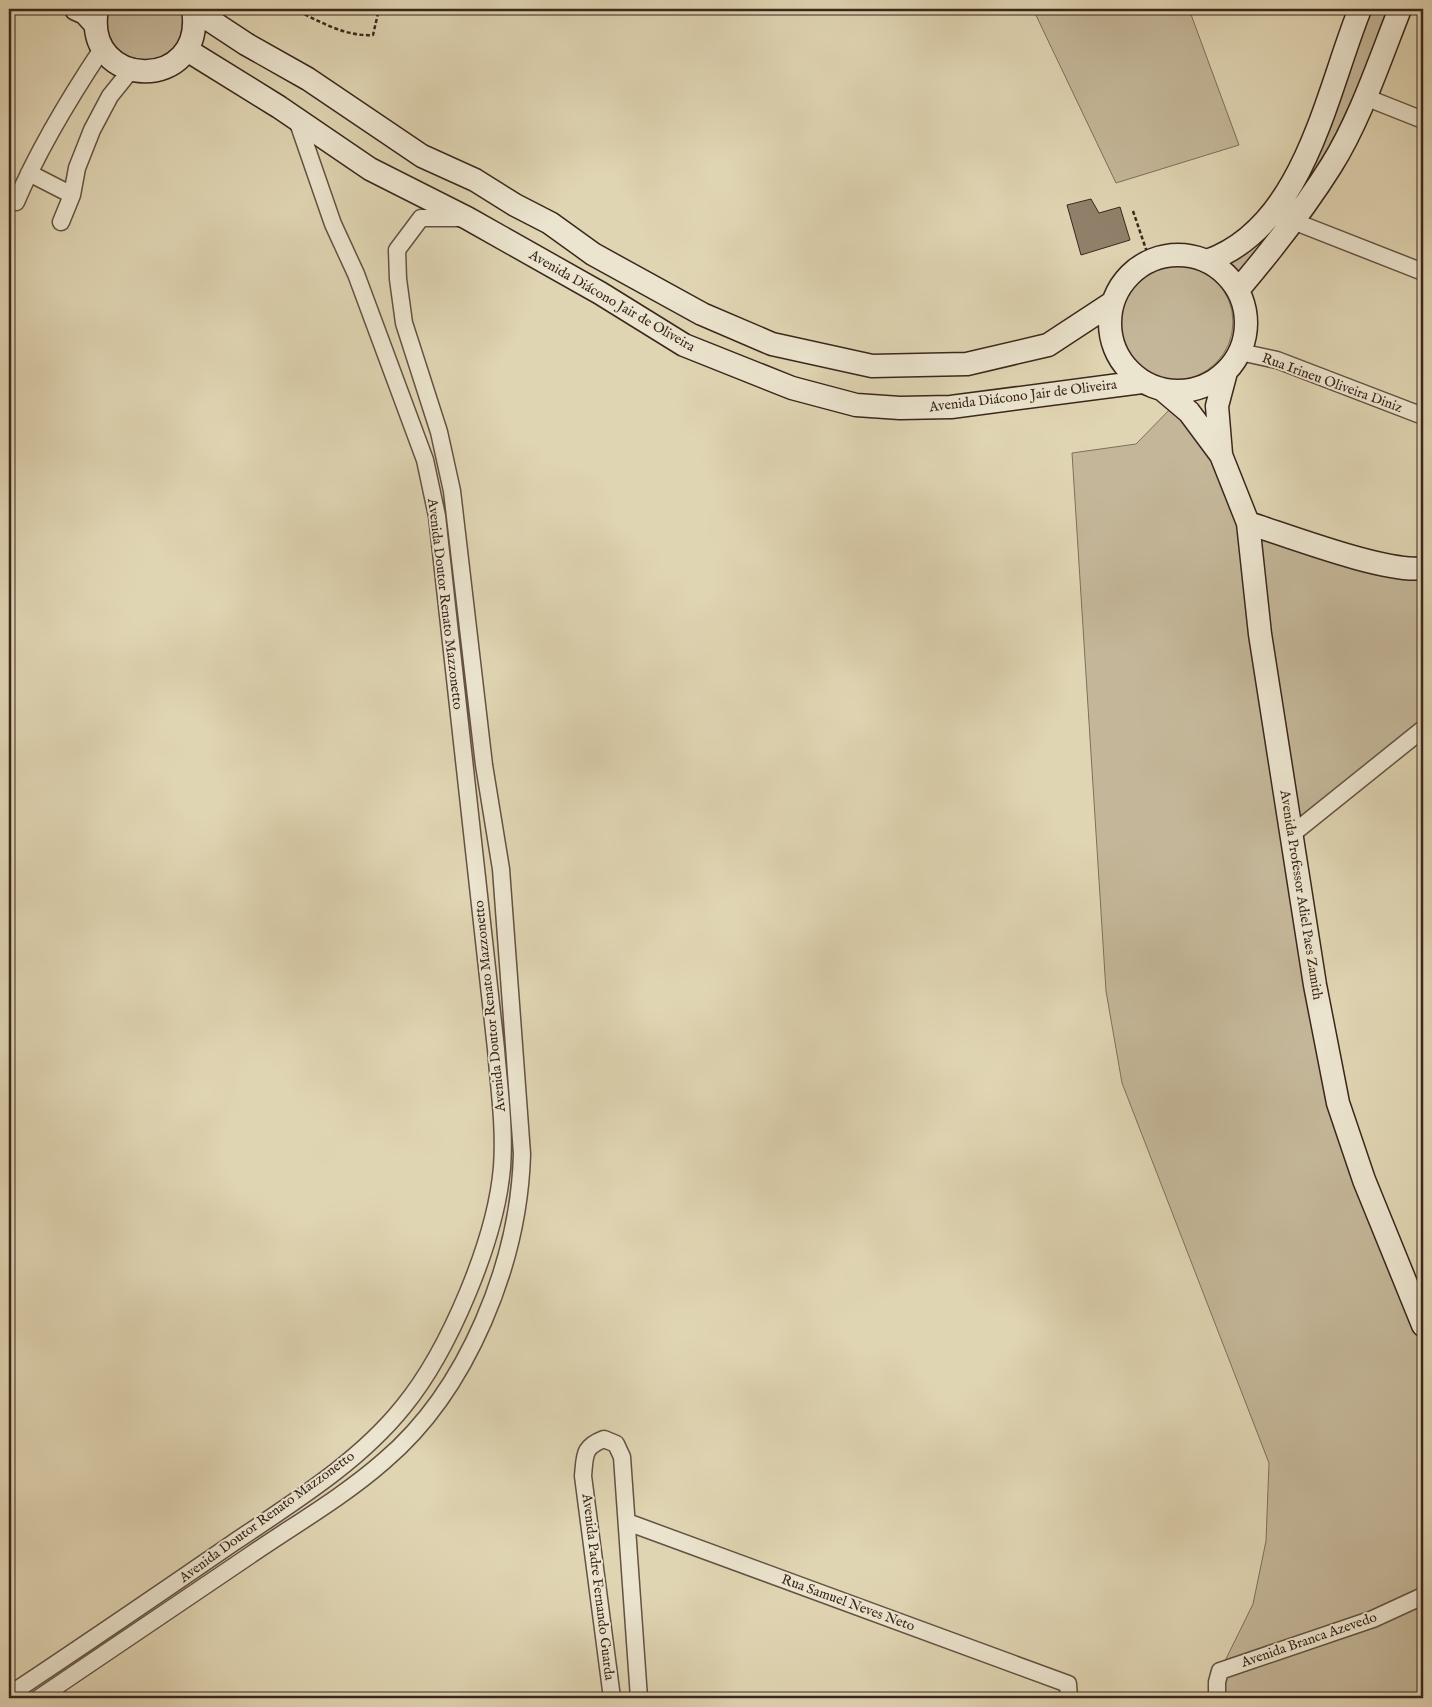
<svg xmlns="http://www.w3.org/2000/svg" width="1432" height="1707" font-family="'IM FELL English',serif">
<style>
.green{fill:#c4b799;stroke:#806f5a}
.building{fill:#91816b;stroke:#3b271c}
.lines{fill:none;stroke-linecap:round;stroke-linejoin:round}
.street-casing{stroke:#645242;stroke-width:19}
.secondary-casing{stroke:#3b271c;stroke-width:25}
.path{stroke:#3b271c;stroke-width:2.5;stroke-dasharray:4 2.5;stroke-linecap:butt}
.street{stroke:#ebe4ce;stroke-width:16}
.secondary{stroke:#ebe4ce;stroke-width:22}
.labels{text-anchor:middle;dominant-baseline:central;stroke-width:4;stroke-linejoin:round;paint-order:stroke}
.street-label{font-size:14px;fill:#3b271c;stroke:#ebe4ce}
</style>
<rect width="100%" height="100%" fill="#e0d5b3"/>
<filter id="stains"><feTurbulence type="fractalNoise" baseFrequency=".004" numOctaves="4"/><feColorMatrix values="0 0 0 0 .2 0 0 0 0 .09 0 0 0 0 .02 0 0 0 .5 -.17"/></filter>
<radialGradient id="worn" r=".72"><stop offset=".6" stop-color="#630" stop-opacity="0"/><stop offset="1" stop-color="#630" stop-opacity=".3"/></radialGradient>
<path class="green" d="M108,9H181L183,15L181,39C175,45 169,54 161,57C129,69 99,41 108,9Z
M1033,9H1189L1239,145L1116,183Z
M1360,9H1400L1365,97L1238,290L1225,273L1207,261L1275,208Z
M1117 322a58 58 0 1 1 116 0a58 58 0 1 1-116 0Z
M1177,402L1248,523L1423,568V729L1291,835L1338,1103L1423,1325V1698H1217L1220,1671L1253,1604L1266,1541L1269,1463L1122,1083L1106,991L1072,453L1136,444Z"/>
<path class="building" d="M1091,199L1099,213L1120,207L1130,240L1081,255L1067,205Z"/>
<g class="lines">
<defs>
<path id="street" d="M1365,97L1423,120
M29,173L72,195
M16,202C39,148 70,97 102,49
M1293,221L1423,272
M61,222L72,195L77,168L92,130L110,96L131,70
M1240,352L1277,360L1423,416
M1291,835L1423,729
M627,1522L1068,1684L1069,1698
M9,1695C84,1645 159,1594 233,1543C292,1503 358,1463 403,1407C449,1351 496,1240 502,1167C505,1128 499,1088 496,1049L437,516L425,460L356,274L333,224L297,120
M39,1698C109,1651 179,1603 249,1556C294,1525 343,1497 384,1461C468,1390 519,1262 522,1154L501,869L484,765L452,491L439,432L404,323L398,279L397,250L421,218H464
M612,1698L583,1476C585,1455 583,1447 604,1439L616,1444L622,1457L639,1698
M1217,1698V1682L1220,1671L1373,1619L1423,1596"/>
<path id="secondary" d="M76,9L85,13L95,24
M97,9C82,91 207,93 193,9
M193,9L246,44L308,79L422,156L475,180L515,205L550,223L593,254L702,314L772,344L872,366L967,364L1048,345L1112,303
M187,50L279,107L370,169L467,218L600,293L684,345L792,388L856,405L900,408L951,407L1142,382
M1110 323a68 68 0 1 1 136 0a68 68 0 1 1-136 0Z
M1207,261C1304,227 1326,93 1360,9
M1238,290C1271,251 1304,209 1331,166C1360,120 1380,59 1400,9
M1163,390L1189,412L1221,455L1248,523L1260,634L1315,985L1338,1103L1364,1180L1423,1325
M1221,454L1217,406L1226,372
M1248,523C1286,535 1388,574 1423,568"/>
</defs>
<use href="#street" class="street-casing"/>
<use href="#secondary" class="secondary-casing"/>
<path class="path" d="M293,9C318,20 344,37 373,35L379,9
M1133,211L1150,261"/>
<use href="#street" class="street"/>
<use href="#secondary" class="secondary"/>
</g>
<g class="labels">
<g class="street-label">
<text transform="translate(612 301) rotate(30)">Avenida Diácono Jair de Oliveira</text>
<text transform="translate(1332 383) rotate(20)">Rua Irineu Oliveira Diniz</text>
<text transform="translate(1023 396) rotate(-7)">Avenida Diácono Jair de Oliveira</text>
<text transform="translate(445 604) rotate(83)">Avenida Doutor Renato Mazzonetto</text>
<text transform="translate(1301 895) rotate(81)">Avenida Professor Adiel Paes Zamith</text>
<text transform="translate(490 1006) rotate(-96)">Avenida Doutor Renato Mazzonetto</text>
<text transform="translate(267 1517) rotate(-36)">Avenida Doutor Renato Mazzonetto</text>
<text transform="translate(598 1587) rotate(83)">Avenida Padre Fernando Guarda</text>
<text transform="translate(848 1603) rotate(20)">Rua Samuel Neves Neto</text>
<text transform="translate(1309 1640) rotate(-19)">Avenida Branca Azevedo</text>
</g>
</g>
<rect width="1432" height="1707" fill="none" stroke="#e0d5b3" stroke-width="30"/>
<rect x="10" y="10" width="1412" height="1687" fill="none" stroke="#3b271c" stroke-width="2.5"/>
<rect x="15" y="15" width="1402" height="1677" fill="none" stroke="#3b271c"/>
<rect width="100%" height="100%" filter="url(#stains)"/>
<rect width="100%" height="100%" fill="url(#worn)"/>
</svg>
